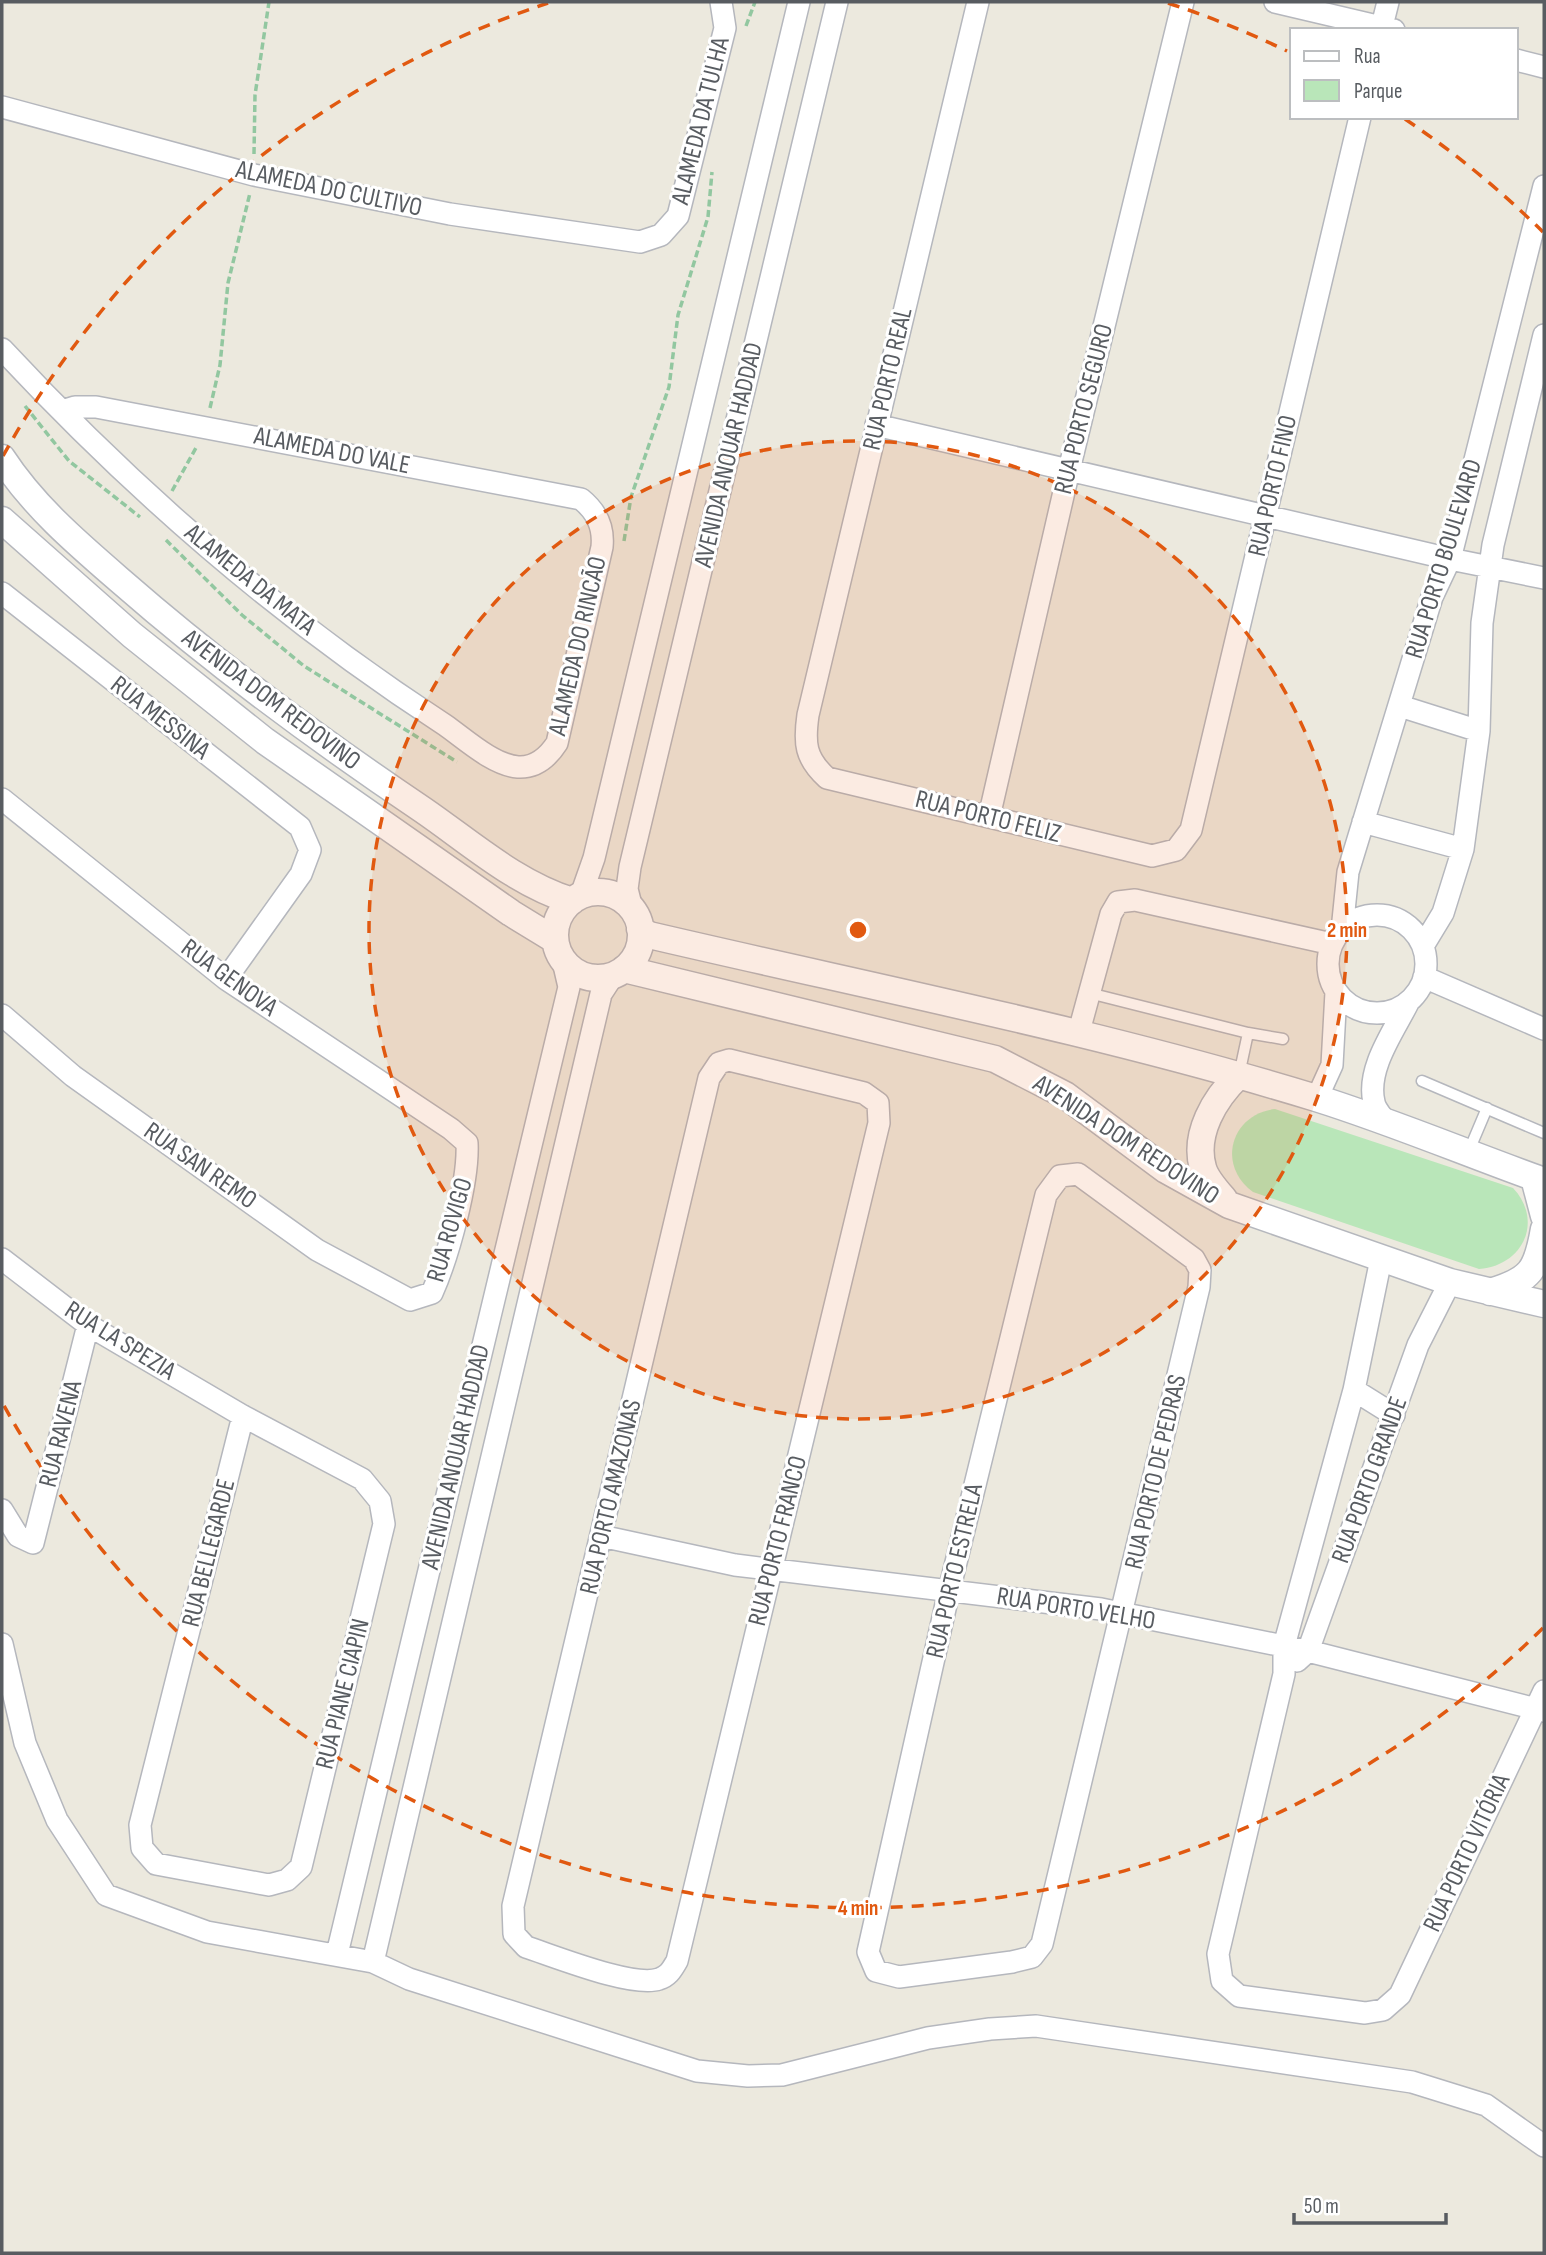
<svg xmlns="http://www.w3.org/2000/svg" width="1546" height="2255" font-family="'Sofia Sans Condensed',sans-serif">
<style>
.green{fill:#b9e6b9}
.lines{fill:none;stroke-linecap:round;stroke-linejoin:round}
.service-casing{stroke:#b5b7bd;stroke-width:13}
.minor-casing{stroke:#b5b7bd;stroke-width:24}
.tertiary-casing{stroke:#b5b7bd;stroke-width:29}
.path{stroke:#92c7a0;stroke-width:3.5;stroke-dasharray:7 3.5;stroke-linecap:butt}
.service{stroke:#fff;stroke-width:10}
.minor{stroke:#fff;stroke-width:21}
.tertiary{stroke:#fff;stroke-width:26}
.ring{fill:none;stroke:#e15910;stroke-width:3.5;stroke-dasharray:12 9}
.labels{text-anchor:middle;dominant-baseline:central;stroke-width:6;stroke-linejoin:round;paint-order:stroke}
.street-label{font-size:26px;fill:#585c61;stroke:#fff}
.centre{fill:#e15910;stroke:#fff;stroke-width:3.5}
.ring-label{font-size:21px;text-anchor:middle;font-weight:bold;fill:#e15910;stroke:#fff;stroke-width:6;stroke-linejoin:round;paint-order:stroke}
</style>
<rect width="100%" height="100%" fill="#ece9de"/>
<path class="green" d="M1275,1109L1513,1188C1544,1221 1523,1266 1479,1269L1253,1192C1216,1165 1231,1114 1275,1109Z"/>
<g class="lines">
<defs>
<path id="service" d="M1089,993L1248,1033L1239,1075
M1248,1033L1283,1039
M1422,1081L1544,1133
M1468,1153L1487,1108"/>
<path id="minor" d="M978,2L808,715C804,743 805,758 827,778L1152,856L1176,850L1191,830L1360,117
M1275,2L1394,30
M1381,30L1388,2
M1516,60L1544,67
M2,107L254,175L450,214L640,242L661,235L678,216L725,28L721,2
M2,349C134,491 283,620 445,725C465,739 493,765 518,767C536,768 548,757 557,743L602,547C604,527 597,512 581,499L96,407H75L62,411
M876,425L1450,559L1544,578
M2,593L300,827L310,850L301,874L226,979
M1400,706L1479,731
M2,799L226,979L451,1129L467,1143C469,1182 448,1257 432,1293L410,1300L317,1250L73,1076L2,1015
M989,817L1069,470L1183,2
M1363,822L1463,849
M581,895L594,858L799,2
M632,909L627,889L630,867L837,2
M1328 964a49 49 0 1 1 98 0a49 49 0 1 1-98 0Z
M1342,930L1348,872L1432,597L1450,559L1544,186
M1423,946L1443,913L1463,849L1479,731L1482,623L1493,545L1544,335
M1424,977L1544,1029
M1078,1035L1111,914L1118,902L1135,900L1332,944
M729,1060L864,1093L878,1103L879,1123L677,1961C672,1969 669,1976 659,1979C633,1988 554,1956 526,1947L514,1934L513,1906L709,1078L719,1063Z
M1317,1098L1332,1065L1336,992
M1385,1121C1382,1116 1375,1109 1374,1102C1366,1069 1394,1031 1408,1003
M1078,1174L1194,1259L1200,1270L1199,1287L1042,1944L1032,1957L1012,1962L899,1977L876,1971L868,1952L949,1591L1046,1195L1060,1176Z
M2,1259L88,1325L243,1416L362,1479L380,1501L384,1524L301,1867L287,1880L269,1885L156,1864L142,1848L140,1825L243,1416
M1381,1259L1354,1390L1284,1646V1674L1218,1954L1222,1981L1239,1996L1365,2013L1383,2010L1400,1995L1544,1691
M1354,1390L1394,1415
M2,1510L18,1536L33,1543L88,1325
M601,1536L735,1565L1101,1609L1308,1651L1544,1711
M2,1644L25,1743L57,1820L106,1895L207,1932L373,1962L409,1979L697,2071L748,2076L782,2075L928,2038L990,2029L1036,2026L1412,2082L1486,2105L1544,2146
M1297,1661L1308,1651L1418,1345L1450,1282
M337,1954L569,987L563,961
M373,1962L601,994L614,974"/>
<path id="tertiary" d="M2,458C34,507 79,545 123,583C218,666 319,740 423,810C471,843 515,883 572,901
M2,520L132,635L265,741L511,913L555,940
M555 935a43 43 0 1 1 86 0a43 43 0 1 1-86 0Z
M640,929L649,935C871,987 1097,1031 1316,1098C1393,1122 1468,1154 1544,1181
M624,969L995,1059L1065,1095L1166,1170L1229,1205L1450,1282L1544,1304
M1534,1178L1544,1216
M1224,1199C1217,1191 1206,1179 1203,1168C1193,1134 1215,1098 1238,1076
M1490,1292C1531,1280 1537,1270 1544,1229"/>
</defs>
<use href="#service" class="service-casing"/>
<use href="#minor" class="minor-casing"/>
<use href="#tertiary" class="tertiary-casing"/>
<path class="path" d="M746,26L755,2
M254,154L255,95L269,2
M25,406L69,461L140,517
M210,408L220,365L228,283L250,193
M172,491L197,446
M166,540L242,615L304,666L457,762
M624,541L631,497L669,387L678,315L708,217L712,172"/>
<use href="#service" class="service"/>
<use href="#minor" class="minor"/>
<use href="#tertiary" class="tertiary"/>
</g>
<circle cx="858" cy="930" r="489" fill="#e15910" fill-opacity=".12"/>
<g class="ring">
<circle cx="858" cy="930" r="489"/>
<path d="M1543 1628A978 978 0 0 1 3 1404M3 456A978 978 0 0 1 548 3M1168 3A978 978 0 0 1 1287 51M1405 119A978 978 0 0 1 1543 232"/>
</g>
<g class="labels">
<g class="street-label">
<text transform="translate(701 121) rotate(-76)">ALAMEDA DA TULHA</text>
<text transform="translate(329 189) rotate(12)">ALAMEDA DO CULTIVO</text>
<text transform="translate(888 379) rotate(-77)">RUA PORTO REAL</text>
<text transform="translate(1084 409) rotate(-76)">RUA PORTO SEGURO</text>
<text transform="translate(332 451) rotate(11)">ALAMEDA DO VALE</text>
<text transform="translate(729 455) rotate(-77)">AVENIDA ANOUAR HADDAD</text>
<text transform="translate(1273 486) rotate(-77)">RUA PORTO FINO</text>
<text transform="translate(1444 559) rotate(-73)">RUA PORTO BOULEVARD</text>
<text transform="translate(250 580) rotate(39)">ALAMEDA DA MATA</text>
<text transform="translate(578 646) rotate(-77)">ALAMEDA DO RINCÃO</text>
<text transform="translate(271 700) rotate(37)">AVENIDA DOM REDOVINO</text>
<text transform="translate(160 718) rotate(38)">RUA MESSINA</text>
<text transform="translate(988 817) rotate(14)">RUA PORTO FELIZ</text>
<text transform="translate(229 978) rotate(36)">RUA GENOVA</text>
<text transform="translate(1126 1140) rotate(33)">AVENIDA DOM REDOVINO</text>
<text transform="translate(200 1166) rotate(35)">RUA SAN REMO</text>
<text transform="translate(450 1230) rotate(-74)">RUA ROVIGO</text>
<text transform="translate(120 1341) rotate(32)">RUA LA SPEZIA</text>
<text transform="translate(61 1434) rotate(-76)">RUA RAVENA</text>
<text transform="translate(456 1457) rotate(-77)">AVENIDA ANOUAR HADDAD</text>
<text transform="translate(1156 1472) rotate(-77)">RUA PORTO DE PEDRAS</text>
<text transform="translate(1370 1480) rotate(-70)">RUA PORTO GRANDE</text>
<text transform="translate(611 1497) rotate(-77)">RUA PORTO AMAZONAS</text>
<text transform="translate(778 1541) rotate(-76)">RUA PORTO FRANCO</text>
<text transform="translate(209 1553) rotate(-76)">RUA BELLEGARDE</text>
<text transform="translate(955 1571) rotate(-77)">RUA PORTO ESTRELA</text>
<text transform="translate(1076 1609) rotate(9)">RUA PORTO VELHO</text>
<text transform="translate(343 1694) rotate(-76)">RUA PIANE CIAPIN</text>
<text transform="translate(1467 1853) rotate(-65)">RUA PORTO VITÓRIA</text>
</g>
</g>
<circle cx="858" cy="930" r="10" class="centre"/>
<g class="ring-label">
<text x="1347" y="937">2 min</text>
<text x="858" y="1915">4 min</text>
</g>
<rect width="1546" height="2255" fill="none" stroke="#585c61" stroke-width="7"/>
<rect x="1290" y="28" width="228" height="91" fill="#ffffff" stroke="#bcbec0" stroke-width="2"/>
<rect x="1304" y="51" width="35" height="10" fill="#ffffff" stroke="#bcbec0" stroke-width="2"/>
<text x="1354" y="63" font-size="21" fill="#585c61">Rua</text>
<rect x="1304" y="80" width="35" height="21" fill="#b9e6b9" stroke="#bcbec0" stroke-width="2"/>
<text x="1354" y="98" font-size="21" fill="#585c61">Parque</text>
<path d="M1294 2213v10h152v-10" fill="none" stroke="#585c61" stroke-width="3.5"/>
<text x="1304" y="2213" font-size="21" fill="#585c61" stroke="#ffffff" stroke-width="5" paint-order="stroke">50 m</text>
</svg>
